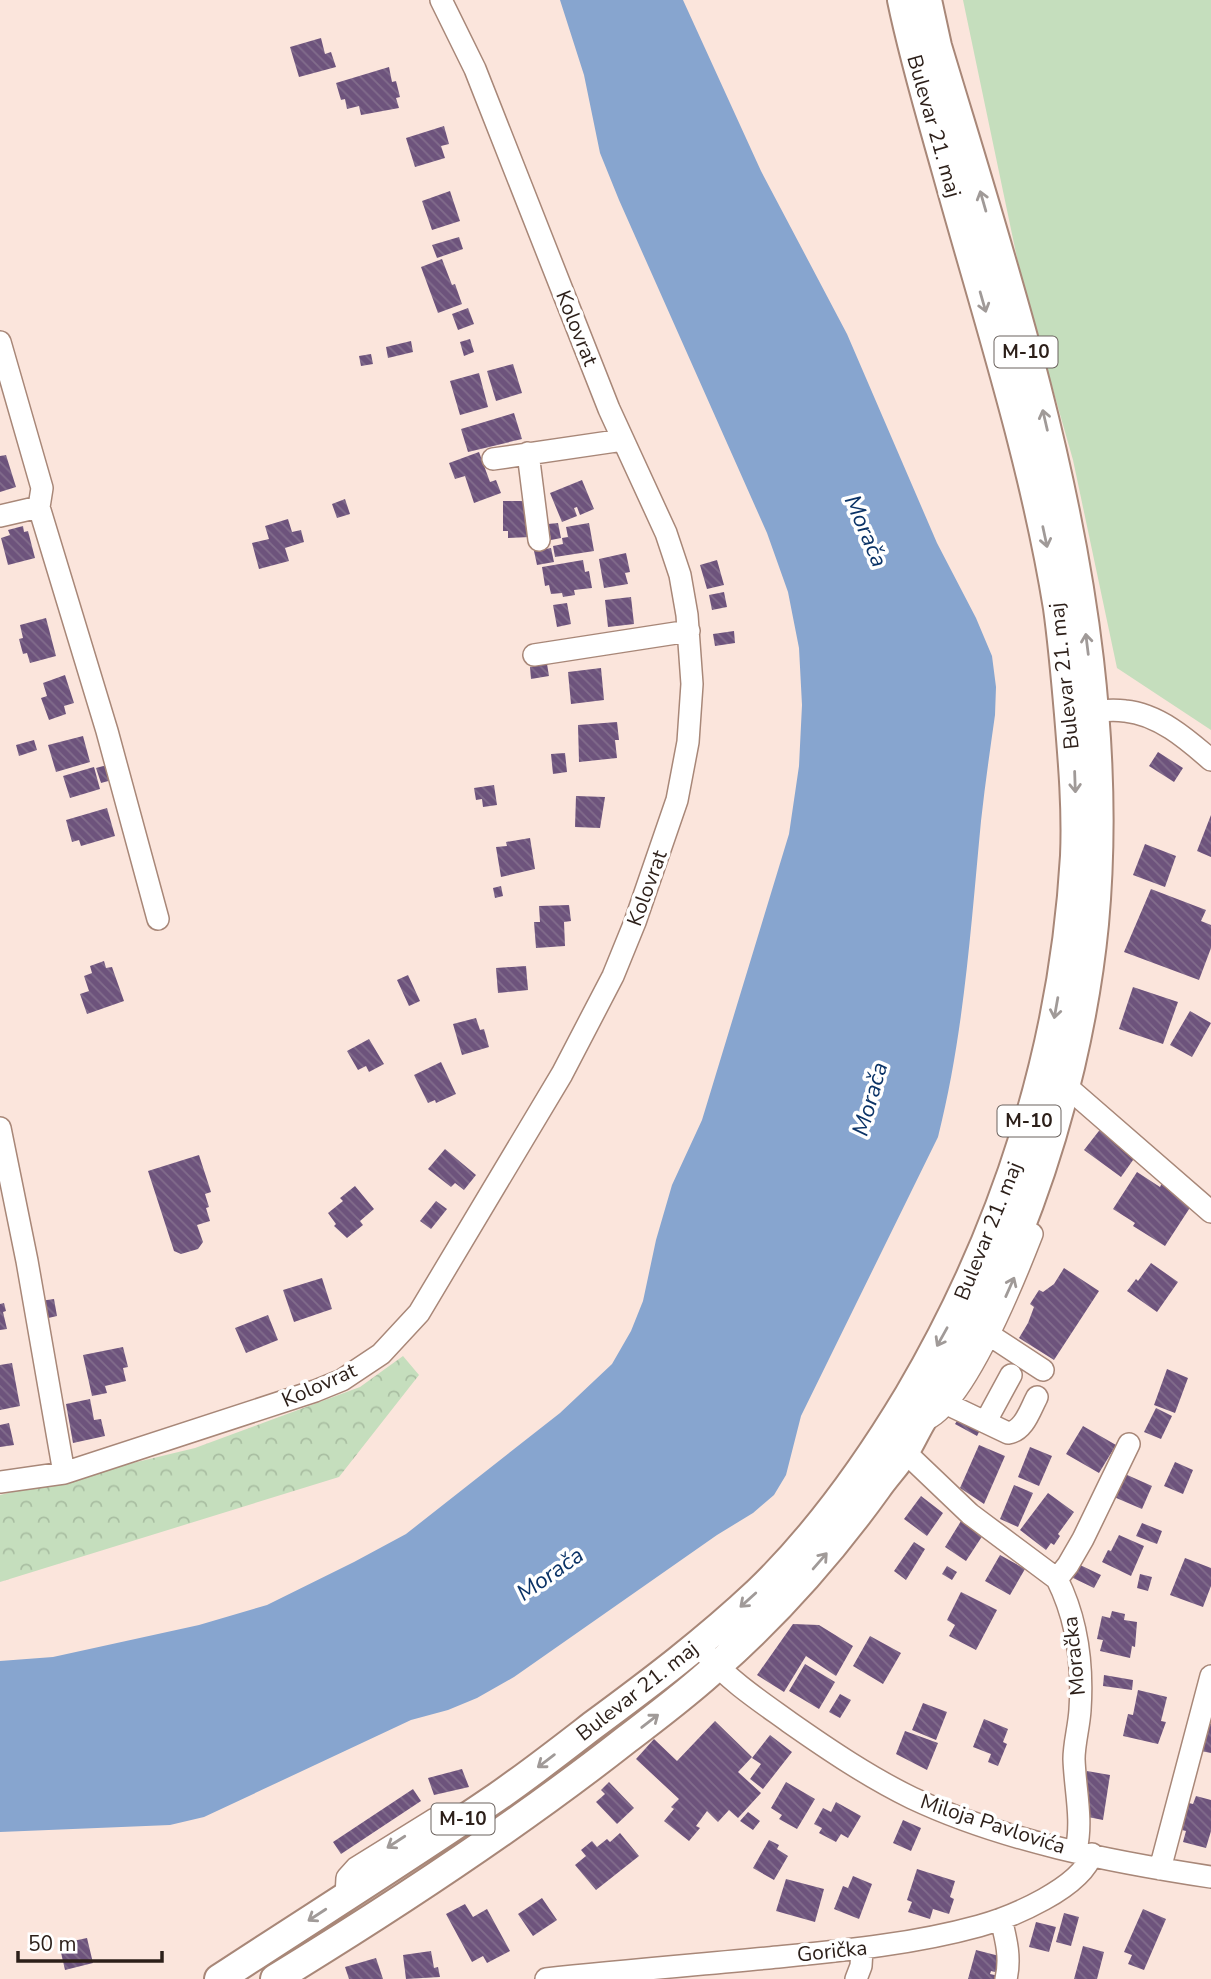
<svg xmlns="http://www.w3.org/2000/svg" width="1211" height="1979" font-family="'Nunito Sans',sans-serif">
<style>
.grass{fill:#c5debd}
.park{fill:url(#park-crowns)}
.water{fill:#87a5cf}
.building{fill:url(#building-back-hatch)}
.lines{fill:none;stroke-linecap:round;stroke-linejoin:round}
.minor-casing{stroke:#a88778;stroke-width:24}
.major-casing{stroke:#a88778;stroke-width:32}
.minor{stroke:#fff;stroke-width:21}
.major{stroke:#fff;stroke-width:28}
.oneway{stroke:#a09a98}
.labels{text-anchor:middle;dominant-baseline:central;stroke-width:7;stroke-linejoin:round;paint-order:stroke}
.shield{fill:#fff;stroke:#6b625e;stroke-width:2}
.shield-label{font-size:19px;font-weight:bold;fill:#2c1f19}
.street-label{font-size:21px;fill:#2c1f19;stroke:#fff}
.water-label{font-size:23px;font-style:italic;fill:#0b3367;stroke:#fff}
</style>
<defs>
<pattern id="park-crowns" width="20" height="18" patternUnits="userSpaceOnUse" patternTransform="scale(1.75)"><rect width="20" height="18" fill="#c5debd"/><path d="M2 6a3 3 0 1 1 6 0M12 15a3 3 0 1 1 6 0" fill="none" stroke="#a9bea2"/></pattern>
<pattern id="building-back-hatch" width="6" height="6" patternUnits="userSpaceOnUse" patternTransform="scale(1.75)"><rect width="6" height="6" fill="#6d537c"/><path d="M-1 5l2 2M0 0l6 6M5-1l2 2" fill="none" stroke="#826d8c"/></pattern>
</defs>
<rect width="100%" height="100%" fill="#fbe5dc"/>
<path class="grass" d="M963,0H1211V730L1117,668L1073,460L1021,277Z"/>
<path class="park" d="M403,1356L419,1375L339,1477L0,1582V1495L195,1448L360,1387Z"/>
<path class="water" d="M560,0H683L761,171L847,334L937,543L976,618L992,656L996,687L995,715C990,750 985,785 981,821C971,926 964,1034 938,1137L801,1416L786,1475L774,1495L753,1513L717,1535L514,1677L477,1698L448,1710L411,1720L204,1817L170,1825L0,1832V1661L53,1657L199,1625L267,1605L354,1562L406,1534L560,1413L612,1364L631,1331L643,1301L656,1240L672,1185L702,1120L789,834L799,766L802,705L799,648L788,592L767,533L619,200L600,153L584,75Z"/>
<path class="building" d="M321,38L325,54L331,52L336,67L299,77L290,47Z
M389,67L392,82L396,81L400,97L396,98L399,108L361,115L359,106L347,109L345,99L341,100L336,83Z
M444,126L449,144L441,146L445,158L415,167L406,138Z
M450,191L460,221L432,230L422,201Z
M459,237L463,249L437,258L432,245Z
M442,259L452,285L455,284L462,304L438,313L421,267Z
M468,308L474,324L458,330L452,314Z
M470,339L474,352L464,356L460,342Z
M411,341L413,352L388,358L386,347Z
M371,354L373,364L361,366L359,356Z
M513,364L522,393L496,401L487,371Z
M479,373L488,407L460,415L450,381Z
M514,413L522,439L468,452L461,429Z
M479,452L490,482L496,480L501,493L474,503L465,476L455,479L449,463Z
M6,455L16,487L0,492V456Z
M582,480L594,509L580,515L577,507L574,508L577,516L562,522L550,493Z
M345,499L350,514L337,518L332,504Z
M503,501H530V537L508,538V531H503Z
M288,519L292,532L301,530L304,542L285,548L289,561L259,569L252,543L269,539L265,526Z
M558,523L561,538L551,540L548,524Z
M589,523L594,551L555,557L553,546L563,544L562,538L568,537L566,527Z
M23,526L24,532L28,531L35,558L8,565L1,538L10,535L8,530Z
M551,548L554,562L537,565L534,551Z
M626,553L630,572L625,573L628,584L604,588L599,559Z
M583,560L585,572L589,571L592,588L574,590L575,595L563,597L562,593L551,594L549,585L545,586L542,567Z
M717,560L724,585L707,589L700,565Z
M724,592L727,607L712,610L709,595Z
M631,597L634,624L608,627L605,600Z
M567,603L571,624L557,627L553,605Z
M46,618L56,656L30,663L27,653L23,654L19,639L23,638L20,625Z
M734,631L735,643L715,646L713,634Z
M547,664L549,676L531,679L530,667Z
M601,668L604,700L571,704L568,672Z
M65,675L74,703L64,706L66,714L49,720L41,698L47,696L43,683Z
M617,722L619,740H615L617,758L579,762L578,725Z
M83,736L90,762L56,772L48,745Z
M34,740L37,750L19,756L16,745Z
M1158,752L1183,768L1174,782L1149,766Z
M565,753L567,772L553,774L551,754Z
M107,765L112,780L101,783L96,768Z
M94,767L100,789L70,798L63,776Z
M494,785L497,805L483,807L482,799L476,800L474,788Z
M576,796L605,797L600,828L575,827Z
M107,808L115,836L81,846L79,840L72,842L66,820Z
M1211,815V857L1197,851Z
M530,838L535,869L501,877L496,847L507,846L506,842Z
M1145,844L1176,856L1165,887L1133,875Z
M501,886L503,896L495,898L493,888Z
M1151,889L1206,910L1201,921L1211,925V948L1199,980L1124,952Z
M569,905L571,921L564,922L565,946L536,948L534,922H540L539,906Z
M104,961L106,968L112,967L124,1001L87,1014L80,994L89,991L84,976L92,973L90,966Z
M526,966L528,990L498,993L496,968Z
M408,975L420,1001L409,1006L397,980Z
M1133,987L1178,1002L1163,1044L1119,1029Z
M1190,1011L1211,1023L1192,1057L1170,1045Z
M476,1018L480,1030L484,1029L489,1047L462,1055L453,1024Z
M369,1039L384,1064L369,1072L366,1066L358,1070L347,1051Z
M441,1062L456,1094L436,1103L435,1100L428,1103L414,1075Z
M1102,1127L1138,1153L1121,1177L1084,1150Z
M445,1149L476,1175L464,1190L455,1183L451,1187L428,1169Z
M199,1155L211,1192L205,1194L209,1207L206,1208L210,1221L197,1225L203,1242L198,1249L181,1254L174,1251L148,1171Z
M1137,1172L1160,1187L1162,1183L1193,1203L1165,1246L1133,1226L1135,1223L1113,1209Z
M355,1186L374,1209L360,1221L363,1225L347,1238L334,1226L336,1224L328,1213L343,1201L340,1198Z
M436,1201L447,1209L431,1229L420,1221Z
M1151,1263L1178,1282L1157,1312L1127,1291L1136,1279L1138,1281Z
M1064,1268L1099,1291L1054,1360L1019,1338L1028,1323L1034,1307L1030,1304L1039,1290L1043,1292L1054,1284Z
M322,1278L332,1309L294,1322L283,1290Z
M54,1299L57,1316L44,1319L40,1301Z
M4,1303L6,1311L3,1312L7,1329L0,1330V1304Z
M268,1315L278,1340L246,1353L235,1328Z
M123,1347L128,1367L123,1368L126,1381L105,1386L107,1393L92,1396L83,1355Z
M12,1363L20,1406L0,1410V1365Z
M1167,1369L1188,1378L1175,1413L1154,1405Z
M90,1399L94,1420L101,1419L105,1436L73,1443L66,1404Z
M1156,1408L1172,1416L1161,1439L1144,1432Z
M962,1413L983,1424L977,1436L955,1424Z
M9,1423L14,1445L0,1447V1425Z
M1083,1426L1116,1445L1099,1473L1066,1454Z
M979,1445L1005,1456L984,1504L960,1488Z
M1030,1447L1052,1456L1039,1486L1018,1477Z
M1175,1462L1193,1470L1183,1494L1164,1486Z
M1125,1474L1152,1486L1142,1509L1114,1497Z
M1014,1485L1033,1493L1018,1527L1000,1519Z
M1048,1493L1074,1512L1058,1534L1060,1536L1054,1545L1051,1543L1046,1550L1020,1530Z
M921,1496L943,1513L927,1536L904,1519Z
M961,1521L983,1535L966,1561L945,1547Z
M1142,1523L1162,1531L1157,1544L1136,1536Z
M1119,1535L1144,1546L1131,1576L1102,1562L1108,1550L1111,1551Z
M914,1542L925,1549L906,1580L894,1571Z
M1000,1555L1025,1569L1010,1595L985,1581Z
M1185,1558L1211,1568V1586L1203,1607L1170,1595Z
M1078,1564L1101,1575L1094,1588L1071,1577Z
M947,1566L957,1572L952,1580L942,1574Z
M1140,1574L1152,1577L1148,1591L1137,1588Z
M961,1592L997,1610L976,1650L949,1636L955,1625L947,1620Z
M1112,1611L1125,1614L1124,1620L1137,1622L1135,1647L1132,1646L1130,1658L1100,1651L1103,1640L1097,1639L1102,1616L1110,1618Z
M793,1624L819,1625L853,1646L836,1676L806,1656L784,1692L757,1675Z
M870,1636L901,1653L883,1684L853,1666Z
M805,1664L835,1682L819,1709L789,1691Z
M1104,1675L1133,1680L1132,1690L1103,1686Z
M1138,1690L1167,1697L1161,1721L1166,1722L1158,1744L1123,1736L1128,1714L1133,1715Z
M840,1694L851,1700L840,1718L829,1712Z
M923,1703L947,1712L936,1740L912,1730Z
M984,1719L1008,1729L1003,1742L1007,1744L998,1766L988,1762L991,1754L973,1747Z
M715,1721L752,1757L738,1772L761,1793L738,1818L729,1810L718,1822L707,1811L696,1826L700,1828L689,1841L664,1821L674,1809L671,1807L679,1799L636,1759L654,1739L677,1761Z
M1207,1724H1211V1753L1201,1751Z
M905,1731L938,1743L927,1770L896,1754Z
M770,1735L792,1752L763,1789L750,1779L761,1764L752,1758Z
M462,1769L469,1787L434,1795L428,1778Z
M1087,1771L1110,1775L1103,1820L1088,1817L1090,1804L1086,1803L1088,1792L1084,1791Z
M609,1782L634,1808L617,1824L596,1802L605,1794L601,1790Z
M786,1782L815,1799L797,1829L779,1819L782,1815L771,1808Z
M413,1789L421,1801L341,1854L333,1842Z
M1196,1796L1211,1800V1831L1206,1848L1183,1842L1186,1831L1182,1830L1189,1803L1193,1804Z
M836,1802L861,1816L848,1838L841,1834L836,1842L819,1833L822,1828L814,1824L823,1808L831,1812Z
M748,1812L760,1821L753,1830L740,1821Z
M903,1820L921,1828L911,1851L893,1843Z
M620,1833L639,1856L596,1890L575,1865L586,1856L581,1850L592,1841L597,1847L607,1839L610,1842Z
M769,1840L779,1845L777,1849L788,1856L774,1880L753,1868Z
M917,1869L955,1881L950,1897L954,1899L949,1914L933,1909L930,1919L908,1912L912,1902L907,1900Z
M853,1876L872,1884L859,1919L834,1909L843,1886L848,1888Z
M786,1879L824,1889L815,1922L776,1911Z
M542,1898L557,1920L533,1936L518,1914Z
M465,1904L473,1917L487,1909L510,1951L487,1963L483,1956L472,1962L446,1914Z
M1143,1909L1166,1919L1144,1970L1128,1964L1132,1955L1124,1952Z
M1064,1913L1079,1917L1071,1946L1056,1942Z
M1036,1922L1056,1927L1049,1952L1029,1947Z
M87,1938L93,1963L65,1970L59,1944Z
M1083,1946L1104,1952L1097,1979H1074Z
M976,1950L1007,1958L1003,1974L991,1971L990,1974L999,1976L998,1979H968Z
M431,1951L434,1968L438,1967L440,1977L406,1979L403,1955Z
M376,1958L383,1979H349L345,1967Z"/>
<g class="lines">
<defs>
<path id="minor" d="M0,342L42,488L39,507L0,516
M528,453L539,540
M493,459L623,440
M39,507L107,731L158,919
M534,655L689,631
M1081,713C1095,711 1111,709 1125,711C1158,714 1187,739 1211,760
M1065,1085L1211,1212
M0,1128L27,1261L64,1473
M988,1334L1043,1370
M947,1404L1008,1433C1024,1431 1030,1410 1037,1397
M927,1419C965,1402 1016,1275 1032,1234
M986,1421L1011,1375
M905,1452L970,1514L1057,1579C1077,1619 1083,1665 1080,1710C1079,1727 1074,1743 1074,1759C1075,1790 1083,1820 1076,1850
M0,1482L64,1473L315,1391L342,1380L381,1354L419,1313L562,1074L613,976L635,922L677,800L688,742L692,684L687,615L680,575L666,533L609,409L475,69L441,0
M1057,1579L1068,1565L1083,1539L1129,1444
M707,1655C731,1682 760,1701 789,1722C829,1750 869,1777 912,1798C1003,1841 1112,1862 1211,1877
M1160,1869L1211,1676
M346,1896L347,1878L356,1868L435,1819H449L455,1825
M1001,1919C1006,1939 1011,1958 1006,1979
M546,1979C620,1971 694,1965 768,1958C839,1951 910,1945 979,1926C1012,1917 1081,1888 1092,1854
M856,1979L861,1966L862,1949"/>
<path id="major" d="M219,1979C312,1918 406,1859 497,1797C529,1775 561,1750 592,1726C649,1684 706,1641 758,1592C817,1535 867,1465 909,1395C1006,1230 1064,1048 1075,856C1077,809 1073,762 1069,714C1066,679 1063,644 1058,608C1034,460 987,316 947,172C931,115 914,58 902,0
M275,1979C396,1905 515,1827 627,1739C657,1716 688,1693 716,1667C776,1614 831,1552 877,1488C886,1475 897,1464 905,1451C911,1441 916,1430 922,1420C962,1351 1001,1280 1029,1204C1061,1117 1085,1017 1094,924C1102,837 1099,747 1089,660C1065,452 997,246 937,46L927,0"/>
</defs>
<use href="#minor" class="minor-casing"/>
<use href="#major" class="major-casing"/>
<use href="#minor" class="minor"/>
<use href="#major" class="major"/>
</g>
<defs><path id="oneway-shaft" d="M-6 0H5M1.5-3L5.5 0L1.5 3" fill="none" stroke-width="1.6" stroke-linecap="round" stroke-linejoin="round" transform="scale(1.75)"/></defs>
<g class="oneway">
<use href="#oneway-shaft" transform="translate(983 201) rotate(-106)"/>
<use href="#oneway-shaft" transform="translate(983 302) rotate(74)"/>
<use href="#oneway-shaft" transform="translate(1045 420) rotate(-103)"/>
<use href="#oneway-shaft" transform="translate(1045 537) rotate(78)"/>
<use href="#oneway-shaft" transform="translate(1087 644) rotate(-97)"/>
<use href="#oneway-shaft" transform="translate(1075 782) rotate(88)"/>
<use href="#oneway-shaft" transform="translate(1056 1008) rotate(100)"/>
<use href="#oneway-shaft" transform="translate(1010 1287) rotate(-66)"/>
<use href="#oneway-shaft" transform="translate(942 1337) rotate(119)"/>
<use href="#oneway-shaft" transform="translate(820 1561) rotate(-49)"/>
<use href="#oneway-shaft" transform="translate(748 1600) rotate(138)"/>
<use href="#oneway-shaft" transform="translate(650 1721) rotate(-38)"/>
<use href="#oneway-shaft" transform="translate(546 1761) rotate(143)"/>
<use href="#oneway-shaft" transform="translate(396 1842) rotate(147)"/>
<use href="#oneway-shaft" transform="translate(317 1915) rotate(147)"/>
</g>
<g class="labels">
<g class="shield">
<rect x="994.5" y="336.5" width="63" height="31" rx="5"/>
<rect x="997.5" y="1105.5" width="63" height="31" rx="5"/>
<rect x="431.5" y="1803.5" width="63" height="31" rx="5"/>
</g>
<g class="shield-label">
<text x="1026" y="352">M-10</text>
<text x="1029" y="1121">M-10</text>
<text x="463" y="1819">M-10</text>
</g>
<g class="street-label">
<text transform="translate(934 126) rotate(74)">Bulevar 21. maj</text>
<text transform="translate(577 328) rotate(68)">Kolovrat</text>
<text transform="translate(1064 676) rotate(-96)">Bulevar 21. maj</text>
<text transform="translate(647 888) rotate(-70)">Kolovrat</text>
<text transform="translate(988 1231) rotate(-68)">Bulevar 21. maj</text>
<text transform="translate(319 1385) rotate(-24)">Kolovrat</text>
<text transform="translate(1074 1656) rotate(-96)">Moračka</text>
<text transform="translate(637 1691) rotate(-38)">Bulevar 21. maj</text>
<text transform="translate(993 1824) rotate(18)">Miloja Pavlovića</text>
<text transform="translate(832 1951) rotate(-6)">Gorička</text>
</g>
<g class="water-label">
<text transform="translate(866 531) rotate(67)">Morača</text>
<text transform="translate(870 1099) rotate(-74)">Morača</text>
<text transform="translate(550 1574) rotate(-35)">Morača</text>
</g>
</g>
<path d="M18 1951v10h144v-10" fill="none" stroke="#2c1f19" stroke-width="3.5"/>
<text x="28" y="1951" font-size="21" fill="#2c1f19" stroke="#ffffff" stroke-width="5" paint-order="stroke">50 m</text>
</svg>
